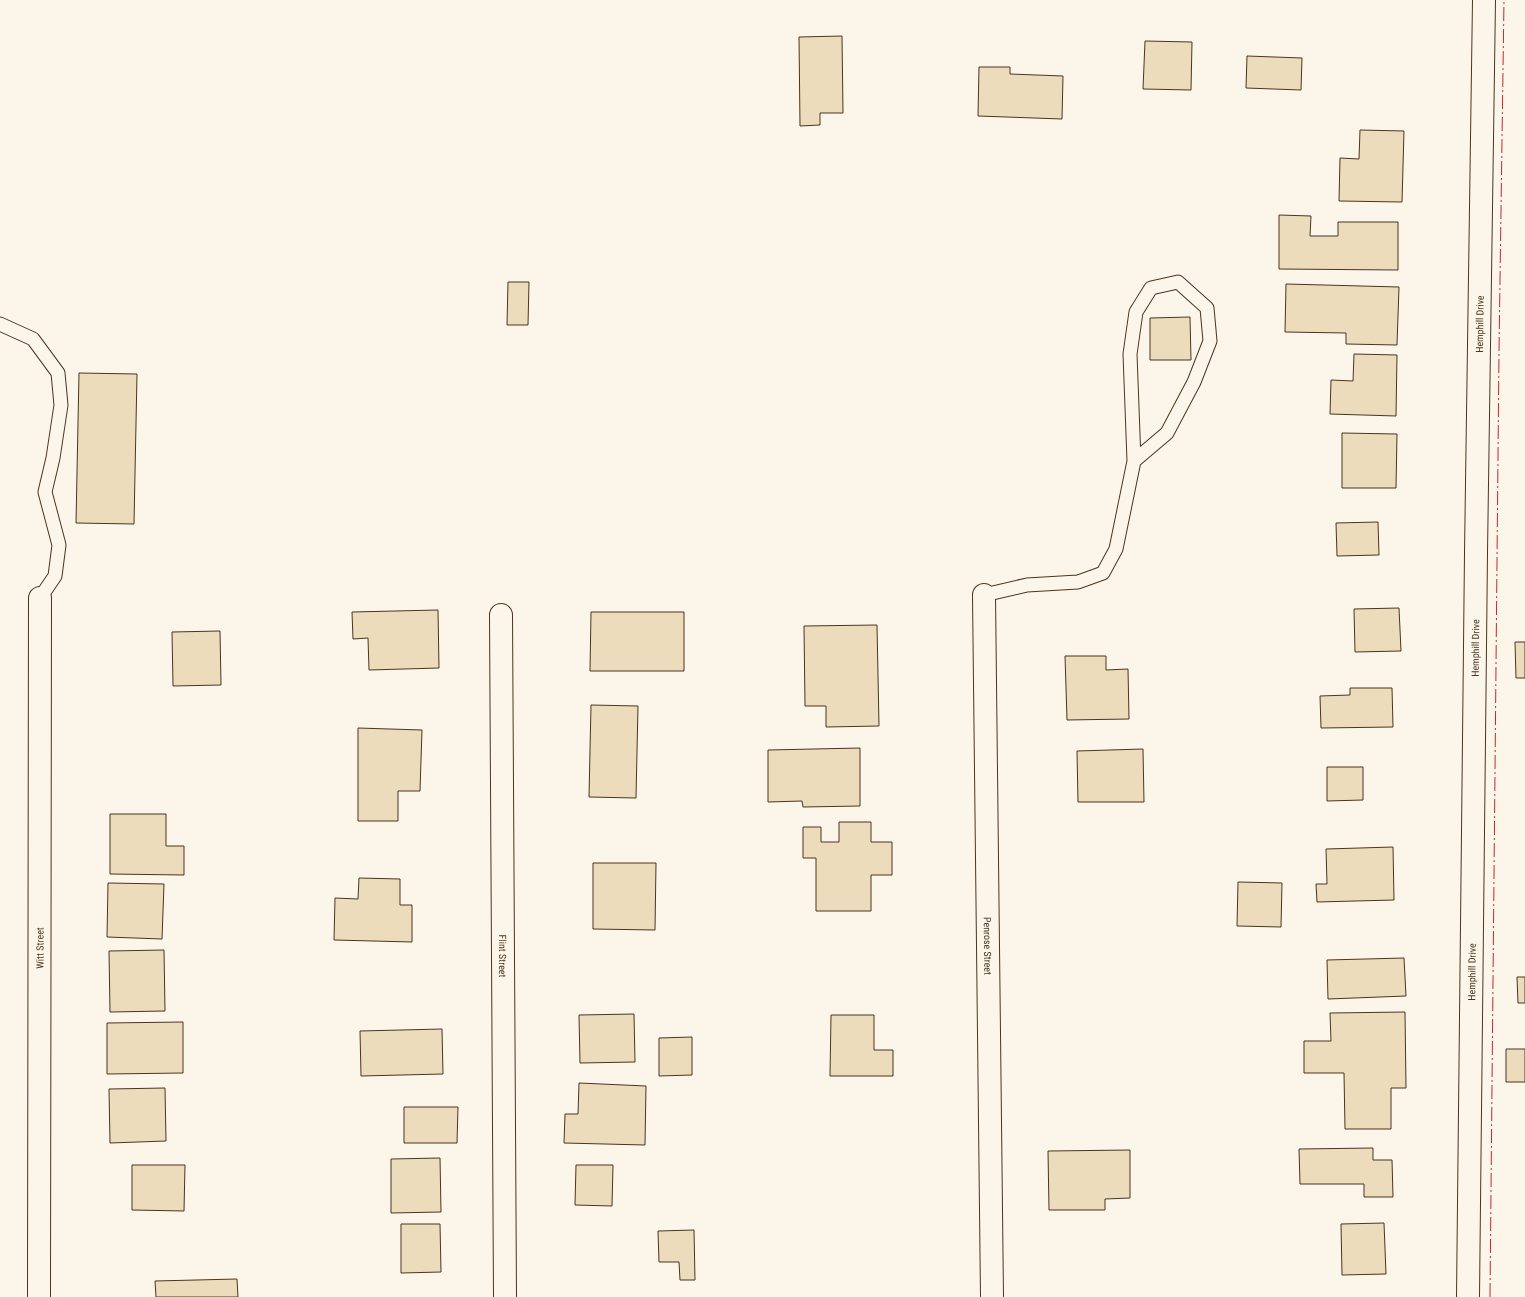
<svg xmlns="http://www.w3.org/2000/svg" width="1525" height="1297" font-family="'Roboto Condensed',sans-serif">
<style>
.building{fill:#ecdcbc;stroke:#4a3520}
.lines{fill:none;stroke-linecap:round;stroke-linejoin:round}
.service-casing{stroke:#4a3520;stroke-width:15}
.minor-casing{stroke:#4a3520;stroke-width:24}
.tertiary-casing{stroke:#4a3520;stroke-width:24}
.service{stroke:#fbf6e9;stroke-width:13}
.minor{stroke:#fbf6e9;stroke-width:22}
.tertiary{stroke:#fbf6e9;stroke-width:22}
.power{stroke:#c62828;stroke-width:1;stroke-dasharray:14 3 2 3;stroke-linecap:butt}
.labels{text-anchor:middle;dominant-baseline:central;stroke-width:3;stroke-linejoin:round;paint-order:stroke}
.street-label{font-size:10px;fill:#4a3520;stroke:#fbf6e9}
</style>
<rect width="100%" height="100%" fill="#fbf6e9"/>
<path class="building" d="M842,36L843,113H820V125L800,126L799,37Z
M1145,41L1192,42L1191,90L1143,89Z
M1247,56L1302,58L1301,90L1246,88Z
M979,67H1010V74L1063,76L1062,119L978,116Z
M1360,130L1404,131L1402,202L1339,201L1340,158L1359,159Z
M1279,215L1311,216L1310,236H1338V222H1398V270L1279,269Z
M508,282H529L528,325H507Z
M1286,284L1399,287L1397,345L1346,344V333L1285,332Z
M1190,317L1191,360H1150V318Z
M1354,354L1397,355L1396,416L1330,414L1331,380L1353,381Z
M79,373L137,374L134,524L76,523Z
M1342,433L1397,434L1396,488H1342Z
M1378,522L1379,555L1337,556L1336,523Z
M1399,608L1401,651L1355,652L1354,609Z
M438,610L439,668L369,670L368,638L353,639L352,612Z
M591,612H684V671H590Z
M877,625L879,726L826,727V706H805L804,626Z
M220,631L221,685L173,686L172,632Z
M1515,642H1525V678H1516Z
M1065,656H1106V670L1128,669L1129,719L1067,720Z
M1350,688H1392L1393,727L1321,728L1320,696L1350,695Z
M591,705L638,706L636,798L589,797Z
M358,728L422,730L420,791H398V821H358Z
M860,748V806L803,807L802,801L768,802V750Z
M1143,749L1144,802H1078L1077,751Z
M1327,767H1363V800L1327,801Z
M110,814H166V846H184V875L110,874Z
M839,822H871V842H892V875H871V911H816V858H803V827H821V842H839Z
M1393,847L1394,900L1317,902L1316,884H1327L1326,849Z
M593,863H656L655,930L593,929Z
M359,878L400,879V905H412V942L334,940L335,898L358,899Z
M1238,882L1282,883L1281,927L1237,926Z
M108,883L164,884L162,939L107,937Z
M164,950L165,1011L110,1012L109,951Z
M1404,958L1406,996L1328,999L1327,960Z
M1517,977H1525V1003H1518Z
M1405,1012L1406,1088H1391V1129H1345L1344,1073H1304V1041H1331L1330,1013Z
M634,1014L635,1062L580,1063L579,1015Z
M831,1015H874V1050H893V1076H830Z
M183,1022V1073L107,1074V1023Z
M442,1029L443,1074L361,1076L360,1031Z
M692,1037V1075L659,1076V1038Z
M1506,1049H1525V1082H1506Z
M579,1083L646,1086L645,1145L564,1143L565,1114H578Z
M165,1088L166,1141L110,1143L109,1089Z
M404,1107H458L457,1143H404Z
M1373,1148V1160H1392L1393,1197H1364V1184H1300L1299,1149Z
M1130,1150V1198L1105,1199V1210H1049L1048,1151Z
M440,1158L441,1212L391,1213V1159Z
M132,1165H185L184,1211L132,1210Z
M576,1165H613L612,1206L575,1205Z
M1384,1223L1386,1274L1342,1275L1341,1224Z
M401,1224H440L441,1272L401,1273Z
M694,1230L695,1280H680L679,1262H659L658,1231Z
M237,1279L238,1297H156L155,1281Z"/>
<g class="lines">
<defs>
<path id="service" d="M0,324L33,339L58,373L61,405L53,458L45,492L59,545L55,576L40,598
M984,595L1027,585L1078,582L1103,573L1116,549L1134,461L1130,354L1136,312L1151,288L1178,282L1207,308L1210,341L1194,382L1167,433L1134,461"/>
<g id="minor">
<path id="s1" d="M984,595L992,1297"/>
<path id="s2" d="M501,615L505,1297"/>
<path id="s3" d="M39,1297L40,598"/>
</g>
<g id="tertiary">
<path id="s4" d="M1468,1297L1476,553L1484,0"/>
</g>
</defs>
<use href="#service" class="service-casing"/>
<use href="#minor" class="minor-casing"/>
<use href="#tertiary" class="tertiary-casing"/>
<use href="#service" class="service"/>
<use href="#minor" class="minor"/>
<use href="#tertiary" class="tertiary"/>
<path class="power" d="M1490,1297L1499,351L1504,0"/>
</g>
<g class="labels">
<g class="street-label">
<text stroke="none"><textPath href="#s4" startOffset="973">Hemphill Drive</textPath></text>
<text stroke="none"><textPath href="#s4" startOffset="649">Hemphill Drive</textPath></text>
<text stroke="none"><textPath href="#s1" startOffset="351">Penrose Street</textPath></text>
<text stroke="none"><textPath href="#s3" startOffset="349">Witt Street</textPath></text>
<text stroke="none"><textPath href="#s2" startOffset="341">Flint Street</textPath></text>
<text stroke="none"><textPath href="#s4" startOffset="325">Hemphill Drive</textPath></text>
</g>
</g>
</svg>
